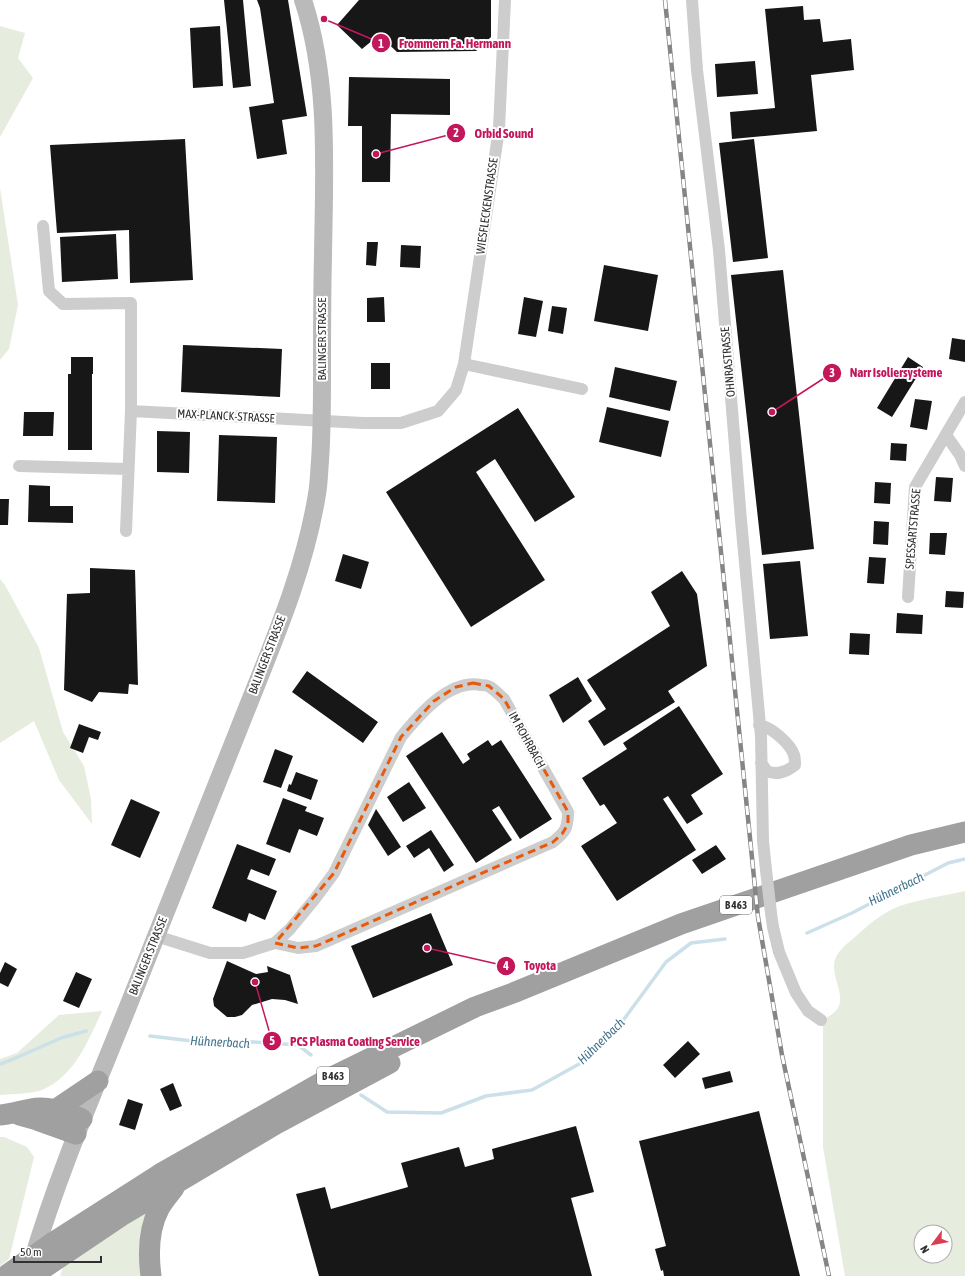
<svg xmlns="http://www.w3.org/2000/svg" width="965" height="1276" font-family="'Asap Condensed',sans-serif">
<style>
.green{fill:#e6ecde;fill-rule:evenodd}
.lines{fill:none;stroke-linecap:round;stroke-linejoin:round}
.stream{stroke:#cce0ea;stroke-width:3.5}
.building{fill:#171717}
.minor{stroke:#cdcdcd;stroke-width:12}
.secondary{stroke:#bababa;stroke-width:18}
.trunk{stroke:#a0a0a0;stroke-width:21}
.rail-casing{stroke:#858585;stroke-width:4.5}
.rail{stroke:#fff;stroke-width:3;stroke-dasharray:9;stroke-linecap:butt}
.minor-bridge{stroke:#cdcdcd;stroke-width:12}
.trunk-bridge{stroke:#a0a0a0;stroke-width:21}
.marked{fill:none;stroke:#e8590c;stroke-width:3;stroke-dasharray:8 5;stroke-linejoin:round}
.labels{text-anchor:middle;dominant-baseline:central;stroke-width:4;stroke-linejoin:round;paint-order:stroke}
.shield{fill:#fff;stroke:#6e6e6e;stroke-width:1}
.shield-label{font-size:11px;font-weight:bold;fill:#303030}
.street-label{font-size:12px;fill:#303030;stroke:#fff}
.water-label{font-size:13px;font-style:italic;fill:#42748d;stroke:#fff}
.leader{fill:none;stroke:#c2185b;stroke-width:1.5}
.callout-dot{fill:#c2185b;stroke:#fff;stroke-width:1.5}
.mark-label{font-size:12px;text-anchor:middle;font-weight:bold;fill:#fff}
.callout-label{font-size:13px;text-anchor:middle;font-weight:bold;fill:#c2185b;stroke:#fff;stroke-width:4;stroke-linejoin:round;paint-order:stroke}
</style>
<rect width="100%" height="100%" fill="#fff"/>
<path class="green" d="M0,26L25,33L18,58L33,78L0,137Z
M0,188L18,305L9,349L0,360Z
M0,579L5,585L39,648L63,732L84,766L91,799L92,824L59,780L34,721L0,743Z
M965,891V1276H845L823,1147V1027L821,1020C860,1005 826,980 836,957C840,949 848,943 855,937C868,925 883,912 900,906C920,899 944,896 965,891ZM921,1232H945V1256H921Z
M102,1011C88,1041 75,1076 42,1090C33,1094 11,1094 0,1095V1059L17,1053L59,1015Z
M0,1137H4L27,1147L34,1157L9,1259L0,1266Z
M147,1211L143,1276H60L64,1265Z"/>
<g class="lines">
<path class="stream" d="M807,933L852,913L948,863L965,859
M150,1036L201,1042H253L298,1045L311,1055
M0,1064L11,1060L61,1038L86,1031
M361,1095L387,1112L441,1113L486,1096L532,1090L581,1063L619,1026L666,962L691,943L725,939"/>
</g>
<path class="building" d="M224,0H243L251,86L233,88Z
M257,0H288L307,116L282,120L287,154L257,159L249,107L274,103L260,8Z
M359,0H491V37L476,51L397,52L379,35L362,49L337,25Z
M803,6L804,20L820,19L823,42L851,39L854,70L811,75L817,131L732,139L730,112L775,108L765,9Z
M220,26L223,86L193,88L190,28Z
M755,61L758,94L717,97L715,64Z
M349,77L450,79V115L391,114L390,182H362V126H348Z
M185,139L193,280L130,283L129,230L57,233L50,145Z
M754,139L768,258L733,262L719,143Z
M116,234L118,279L62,282L60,237Z
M367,242H378L376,266L366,265Z
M401,245L421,246L420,268L400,267Z
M604,265L658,275L648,331L594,321Z
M783,270L814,549L762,555L731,275Z
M384,297L385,322H367V298Z
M524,297L543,301L536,337L518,334Z
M552,306L567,308L563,334L548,331Z
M952,338L965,340V362L949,359Z
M183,345L282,349L280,397L181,392Z
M71,357H93V374H92V450H68V374H71Z
M908,357L923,367L892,417L877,408Z
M371,363H390V389H371Z
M615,367L677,381L670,411L609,397Z
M915,399L932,401L927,430L910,427Z
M607,407L669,421L661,457L599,442Z
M518,408L575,497L535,522L495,459L476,472L545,580L471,627L386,492Z
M24,412H54L53,436H23Z
M157,431L190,432L189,473L157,472Z
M219,435L277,437L275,503L217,501Z
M891,443L907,444L906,461L890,460Z
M936,477L953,478L951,502L934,501Z
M875,482L891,483L890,504L874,503Z
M29,485L50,486V506H73V523L28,522Z
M0,499H9L8,525H0Z
M874,521L889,522L888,545L873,544Z
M930,533H947L945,555L929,554Z
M343,554L369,562L361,589L335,581Z
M869,557L886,558L884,584L867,583Z
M800,561L808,636L770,639L763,564Z
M90,568L135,570L138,685L129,684L128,694L99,692L92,702L64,690L67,594L90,593Z
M682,571L697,594L707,666L668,691L675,702L604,746L588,721L606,709L587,680L670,626L651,592Z
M946,591L964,592L963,608L945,607Z
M897,613L923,615L922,634L896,633Z
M850,633L870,634L869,655L849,654Z
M307,671L378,722L363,743L292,692Z
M578,677L592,701L563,723L549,695Z
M679,706L723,774L691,795L703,814L687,824L668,796L663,799L696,850L617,901L581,846L617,823L604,804L600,806L582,778L627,749L623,743Z
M79,724L101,732L98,740L89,737L83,753L70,748Z
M442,732L463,764L470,759L467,754L488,740L492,746L501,740L552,819L520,839L499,806L492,810L512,840L476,863L406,756Z
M275,749L293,756L281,788L263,782Z
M296,772L318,780L311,800L287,791L289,784L291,785Z
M409,782L426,808L403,822L387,797Z
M283,798L307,807L305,811L324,818L317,836L299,829L290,853L266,844Z
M131,799L160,812L140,858L111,845Z
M376,809L401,847L388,856L368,825Z
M431,830L454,865L444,872L429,848L414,858L406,846Z
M237,844L276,859L269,876L251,869L247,879L277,891L265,920L249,913L246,922L212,908Z
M716,845L726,859L702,874L692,860Z
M431,913L453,965L373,998L351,946Z
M227,961L256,974L268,972L267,966L290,975L298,1004L285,1000L272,999L252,1005L242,1015L235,1017H227L214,1006L213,999Z
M5,962L17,969L8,987L0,983V973Z
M76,972L92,979L79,1008L63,1001Z
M688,1041L700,1054L675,1078L663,1065Z
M730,1071L733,1082L705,1089L702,1078Z
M173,1083L182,1106L170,1111L160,1089Z
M128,1099L143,1104L135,1130L119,1125Z
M759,1111L800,1276H664L663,1270L661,1271L655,1249L666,1246L639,1141Z
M576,1126L594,1192L571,1198L592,1276H319L296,1194L325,1187L331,1209L408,1187L401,1163L459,1147L465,1167L494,1159L492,1149Z"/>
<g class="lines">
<path class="minor" d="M692,0L697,70L719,250L741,520L761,736L763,841L766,870
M43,226L49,291L63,304L131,303V411
M464,364L582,389
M946,435L960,455L965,466
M19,466L128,469
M126,531L131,411L363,423H401L438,411L456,390L464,364L499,129L505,0
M908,597L915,487L965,402
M759,725C771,727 790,743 794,755C795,758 795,762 795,765C788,771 776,776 767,771C765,769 763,765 761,763
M771,913L773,927L779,952L796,993L808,1011L821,1020
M156,936L210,953H243L275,943L290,929L314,900L334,873L401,737C419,715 449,679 481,685C483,685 487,685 490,687C495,690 499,695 504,699L568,812C568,829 565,832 553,842L316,946L298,948L275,943"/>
<path class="secondary" d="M32,1262C57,1177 92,1096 125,1014C163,920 201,826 238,731C268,654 304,576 317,494C319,483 319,472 320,461C322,432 322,404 322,375C322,335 322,295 323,256C324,170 330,82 303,0"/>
<path class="trunk" d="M55,1110L98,1081
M0,1115C11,1114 20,1111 31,1109C49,1105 66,1113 82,1119
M19,1115L37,1120L76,1134
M52,1243L160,1174L326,1080L475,1007L513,993L681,924L911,845L965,832
M32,1276L121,1216L276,1124L390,1063
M151,1276C148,1253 148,1230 159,1209C163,1201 169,1195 174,1188"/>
<defs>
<path id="rail" d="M665,0L758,917L782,1055L829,1276"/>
</defs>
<use href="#rail" class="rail-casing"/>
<use href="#rail" class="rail"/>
<path class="minor-bridge" d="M766,870L771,913"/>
<path class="trunk-bridge" d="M8,1274L52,1243"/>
</g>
<path class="marked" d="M473,683L489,686L504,699L568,812V824L562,834L553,842L316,946L298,948L275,943L334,873L401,737L434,701L456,687Z"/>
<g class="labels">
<g class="shield">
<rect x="720" y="896" width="32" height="18" rx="3"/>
<rect x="317" y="1067" width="32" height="18" rx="3"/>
</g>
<g class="shield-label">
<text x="736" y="905">B 463</text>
<text x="333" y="1076">B 463</text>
</g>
<g class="street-label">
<text transform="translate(487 206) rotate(-82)">WIESFLECKENSTRASSE</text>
<text transform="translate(322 339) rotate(-90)">BALINGER STRASSE</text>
<text transform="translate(728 362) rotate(-95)">OHNRASTRASSE</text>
<text transform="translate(226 416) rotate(3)">MAX-PLANCK-STRASSE</text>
<text transform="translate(913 529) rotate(-85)">SPESSARTSTRASSE</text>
<text transform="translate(267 655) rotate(-69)">BALINGER STRASSE</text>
<text transform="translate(527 740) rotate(61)">IM ROHRBACH</text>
<text transform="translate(148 956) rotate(-68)">BALINGER STRASSE</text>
</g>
<g class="water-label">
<text transform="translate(896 889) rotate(-26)">Hühnerbach</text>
<text transform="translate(601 1041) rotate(-44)">Hühnerbach</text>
<text transform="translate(220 1042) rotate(3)">Hühnerbach</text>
</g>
</g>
<path class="leader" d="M324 19L381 43M376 154L456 133M772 412L832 373M427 948L506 966M255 982L272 1041"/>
<g class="callout-dot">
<circle cx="324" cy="19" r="4"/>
<circle cx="376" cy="154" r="4"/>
<circle cx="772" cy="412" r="4"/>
<circle cx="427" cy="948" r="4"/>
<circle cx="255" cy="982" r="4"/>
<circle cx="381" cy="43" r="10"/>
<circle cx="456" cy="133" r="10"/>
<circle cx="832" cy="373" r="10"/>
<circle cx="506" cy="966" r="10"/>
<circle cx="272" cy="1041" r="10"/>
</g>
<g class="mark-label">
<text x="381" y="48">1</text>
<text x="456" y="137">2</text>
<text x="832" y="377">3</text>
<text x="506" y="970">4</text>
<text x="272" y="1045">5</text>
</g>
<g class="callout-label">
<text x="455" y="48">Frommern Fa. Hermann</text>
<text x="504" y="138">Orbid Sound</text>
<text x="896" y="377">Narr Isoliersysteme</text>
<text x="540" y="970">Toyota</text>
<text x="355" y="1046">PCS Plasma Coating Service</text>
</g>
<g transform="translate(933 1244) rotate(238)"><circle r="19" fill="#ffffff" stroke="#acacac"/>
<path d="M0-3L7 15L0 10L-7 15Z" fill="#db3d52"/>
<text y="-6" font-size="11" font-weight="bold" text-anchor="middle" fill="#303030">N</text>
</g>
<path d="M14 1256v6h87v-6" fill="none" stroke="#303030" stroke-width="2"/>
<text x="20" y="1256" font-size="12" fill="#303030" stroke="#ffffff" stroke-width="3" paint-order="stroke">50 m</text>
</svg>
